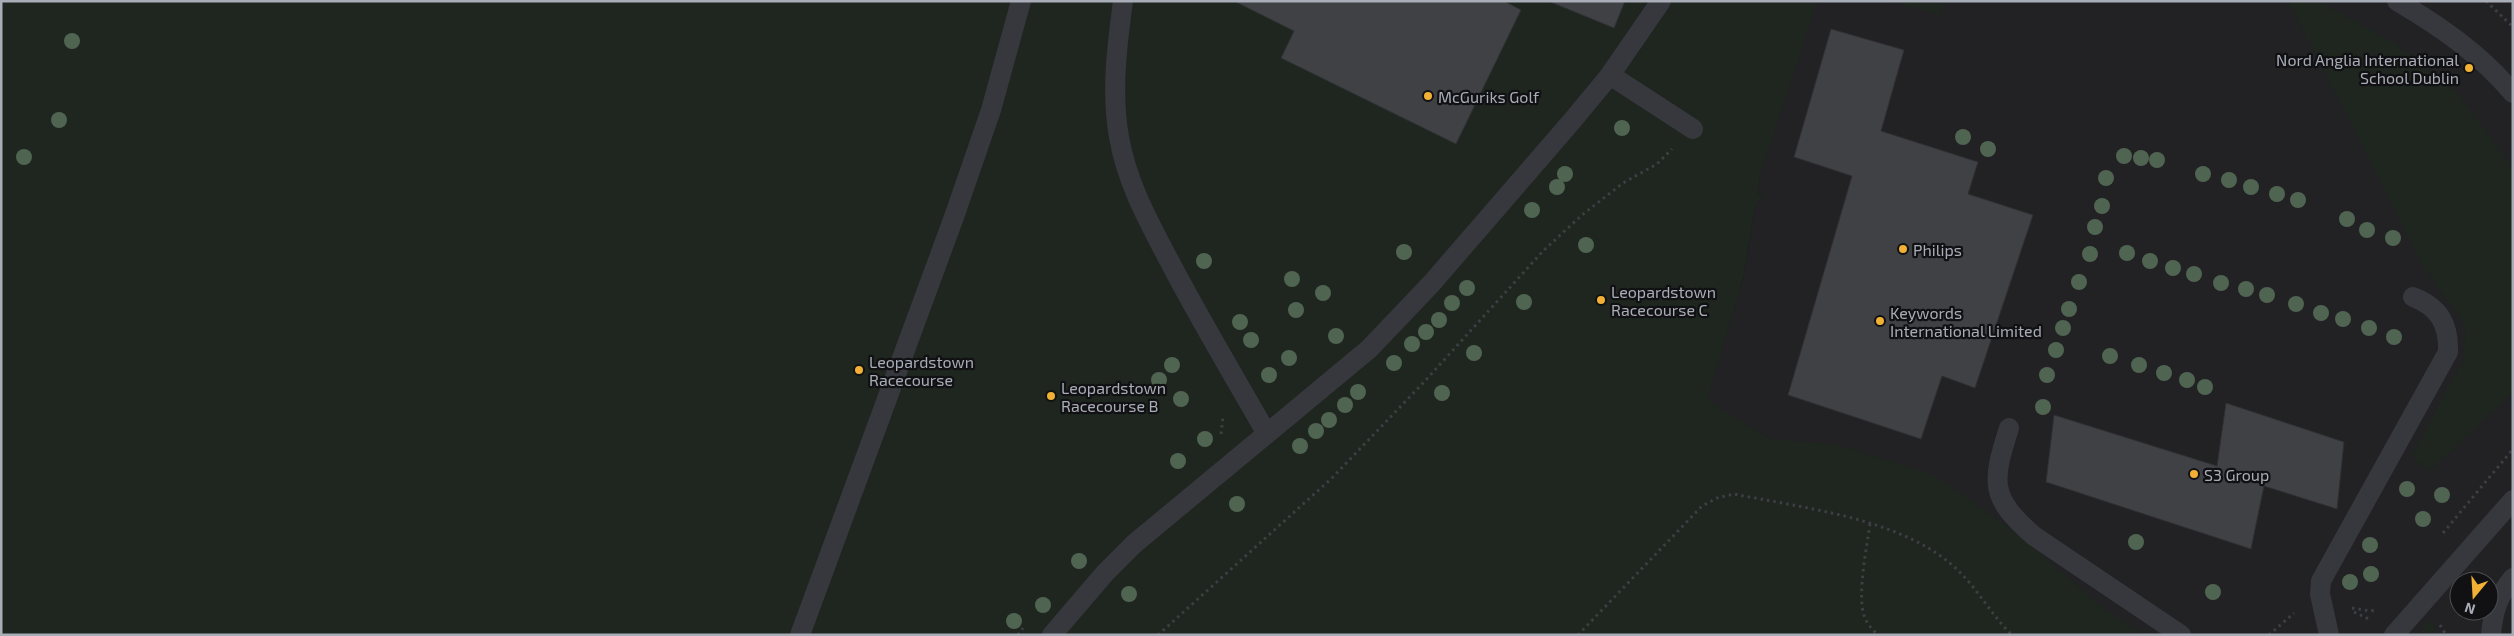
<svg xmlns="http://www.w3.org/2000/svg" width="2514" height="636" font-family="'Exo 2',sans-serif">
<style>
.built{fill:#222225;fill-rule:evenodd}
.green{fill:#1e261f}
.building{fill:#404145;stroke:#303034}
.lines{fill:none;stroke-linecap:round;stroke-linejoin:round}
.path{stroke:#3d3f44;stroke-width:3;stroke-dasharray:2.5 4;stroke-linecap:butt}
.lane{stroke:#37383d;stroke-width:20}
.tree{fill:#506452}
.poi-dot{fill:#f2b134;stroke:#111113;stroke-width:2}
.labels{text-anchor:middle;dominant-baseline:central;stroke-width:4.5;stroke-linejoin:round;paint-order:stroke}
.poi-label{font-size:16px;fill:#a8adb8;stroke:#111113;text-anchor:start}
</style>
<rect width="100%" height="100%" fill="#161618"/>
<path class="built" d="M1773,1H2513V635H1513L1688,460L1743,280L1760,176ZM2459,581H2489V611H2459Z"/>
<path class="green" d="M1,1H1817L1760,176L1757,195L1765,192L1755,207L1743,280L1707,400L1769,438L1839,445L1936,476L2021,536L2098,604L2144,635H1Z
M1888,1H1944L1940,15Z
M2288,1H2325L2328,7L2392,41L2459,95L2513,168V392L2430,471L2411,456L2464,359L2466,325L2426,271Z
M2430,620L2441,635H2418Z"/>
<path class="building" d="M1234,1H1504L1521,10L1456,144L1281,58L1294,31Z
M1548,1H1625L1614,28Z
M1831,29L1904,50L1881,131L1978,162L1968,194L2033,215L1975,388L1942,376L1921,439L1788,395L1852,176L1794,157Z
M2226,403L2344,442L2337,509L2264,486L2251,549L2046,482L2054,415L2217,466Z"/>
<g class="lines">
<path class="path" d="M2486,1L2513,27
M1221,434L1223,417
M1870,524C1867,546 1857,595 1864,615C1866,623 1872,629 1878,635
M2443,533L2513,449
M2352,608L2370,611L2377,610
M2354,612L2371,620
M2440,625L2446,635
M1018,635L1023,628
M1158,635L1332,478L1424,382L1543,251L1582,215L1623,183L1657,164L1672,149
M1578,635L1702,506L1717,498L1734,494C1803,508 1898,518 1952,565C1976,585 1990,614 2012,635
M2269,635L2294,613"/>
<path class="lane" d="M1123,1C1117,46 1111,92 1119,137C1127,184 1150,224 1172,266C1202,323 1235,378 1267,434
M2397,1C2440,26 2480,54 2513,93
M1610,75L1693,129
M2009,428C1992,482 1989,497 2034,536L2181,635
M800,635L954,217L991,110L1021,1
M1052,635L1105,573L1134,544L1369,349L1431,284L1572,121L1610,75L1661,1
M2329,635L2320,594L2321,581L2448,352C2449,324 2439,307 2413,297
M2394,635L2513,500
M2491,635C2493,611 2498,596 2513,578"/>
</g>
<g class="tree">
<circle cx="72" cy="41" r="8"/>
<circle cx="59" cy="120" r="8"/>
<circle cx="1622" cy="128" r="8"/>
<circle cx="1963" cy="137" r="8"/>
<circle cx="1988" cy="149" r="8"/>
<circle cx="2124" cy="156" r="8"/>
<circle cx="24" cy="157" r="8"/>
<circle cx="2141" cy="158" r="8"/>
<circle cx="2157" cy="160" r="8"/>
<circle cx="1565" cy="174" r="8"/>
<circle cx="2203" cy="174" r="8"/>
<circle cx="2106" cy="178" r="8"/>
<circle cx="2229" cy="180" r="8"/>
<circle cx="1557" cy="187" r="8"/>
<circle cx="2251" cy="187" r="8"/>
<circle cx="2277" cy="194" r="8"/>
<circle cx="2298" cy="200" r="8"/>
<circle cx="2102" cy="206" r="8"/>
<circle cx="1532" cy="210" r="8"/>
<circle cx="2347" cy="219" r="8"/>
<circle cx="2095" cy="227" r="8"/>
<circle cx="2367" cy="230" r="8"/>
<circle cx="2393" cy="238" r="8"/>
<circle cx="1586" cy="245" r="8"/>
<circle cx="1404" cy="252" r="8"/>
<circle cx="2127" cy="253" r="8"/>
<circle cx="2090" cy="254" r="8"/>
<circle cx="1204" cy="261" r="8"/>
<circle cx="2150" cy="261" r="8"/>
<circle cx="2173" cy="268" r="8"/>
<circle cx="2194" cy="274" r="8"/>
<circle cx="1292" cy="279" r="8"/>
<circle cx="2079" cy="282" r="8"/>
<circle cx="2221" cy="283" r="8"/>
<circle cx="1467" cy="288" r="8"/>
<circle cx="2246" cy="289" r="8"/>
<circle cx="1323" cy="293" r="8"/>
<circle cx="2267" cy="295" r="8"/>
<circle cx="1524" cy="302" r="8"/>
<circle cx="1452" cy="303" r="8"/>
<circle cx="2296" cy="304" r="8"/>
<circle cx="2069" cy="309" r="8"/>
<circle cx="1296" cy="310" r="8"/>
<circle cx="2321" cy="313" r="8"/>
<circle cx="2343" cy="319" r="8"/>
<circle cx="1439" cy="320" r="8"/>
<circle cx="1240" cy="322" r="8"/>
<circle cx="2063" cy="328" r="8"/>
<circle cx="2369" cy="328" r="8"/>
<circle cx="1426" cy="332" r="8"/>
<circle cx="1336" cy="336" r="8"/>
<circle cx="2394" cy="337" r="8"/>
<circle cx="1251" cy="340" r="8"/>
<circle cx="1412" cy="344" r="8"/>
<circle cx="2056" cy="350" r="8"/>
<circle cx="1474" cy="353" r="8"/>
<circle cx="2110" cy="356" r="8"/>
<circle cx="1289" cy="358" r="8"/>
<circle cx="1394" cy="363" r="8"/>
<circle cx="1172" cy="365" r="8"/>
<circle cx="2139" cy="365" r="8"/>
<circle cx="2164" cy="373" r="8"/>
<circle cx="1269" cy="375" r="8"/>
<circle cx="2047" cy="375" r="8"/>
<circle cx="1159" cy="380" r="8"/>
<circle cx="2187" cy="380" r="8"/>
<circle cx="2205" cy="387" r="8"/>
<circle cx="1358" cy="392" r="8"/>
<circle cx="1442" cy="393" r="8"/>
<circle cx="1181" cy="399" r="8"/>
<circle cx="1345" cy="405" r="8"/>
<circle cx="2043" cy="407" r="8"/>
<circle cx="1329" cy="420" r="8"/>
<circle cx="1316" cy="431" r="8"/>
<circle cx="1205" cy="439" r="8"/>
<circle cx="1300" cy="446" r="8"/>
<circle cx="1178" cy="461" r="8"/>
<circle cx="2407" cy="489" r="8"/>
<circle cx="2442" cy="495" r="8"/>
<circle cx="1237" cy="504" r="8"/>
<circle cx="2423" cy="519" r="8"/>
<circle cx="2136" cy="542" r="8"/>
<circle cx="2370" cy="545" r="8"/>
<circle cx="1079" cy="561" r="8"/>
<circle cx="2371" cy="574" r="8"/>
<circle cx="2350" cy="582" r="8"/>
<circle cx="2213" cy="592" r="8"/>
<circle cx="1129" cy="594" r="8"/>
<circle cx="1043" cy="605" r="8"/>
<circle cx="1014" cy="621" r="8"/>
</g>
<g class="poi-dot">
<circle cx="2469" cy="68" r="5"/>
<circle cx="1428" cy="96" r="5"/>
<circle cx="1903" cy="249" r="5"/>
<circle cx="1601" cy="300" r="5"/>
<circle cx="1880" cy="321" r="5"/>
<circle cx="859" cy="370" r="5"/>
<circle cx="1051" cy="396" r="5"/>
<circle cx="2194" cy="474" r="5"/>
</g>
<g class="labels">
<g class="poi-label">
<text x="2459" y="59" text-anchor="end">Nord Anglia International<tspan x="2459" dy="18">School Dublin</tspan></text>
<text x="1438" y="96">McGuriks Golf</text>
<text x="1913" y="249">Philips</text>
<text x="1611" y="291">Leopardstown<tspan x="1611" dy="18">Racecourse C</tspan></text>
<text x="1890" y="312">Keywords<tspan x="1890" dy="18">International Limited</tspan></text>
<text x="869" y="361">Leopardstown<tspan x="869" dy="18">Racecourse</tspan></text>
<text x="1061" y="387">Leopardstown<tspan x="1061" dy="18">Racecourse B</tspan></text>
<text x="2204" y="474">S3 Group</text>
</g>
</g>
<rect width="2514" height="636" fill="none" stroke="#a8adb8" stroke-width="5"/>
<g transform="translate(2474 596) rotate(198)"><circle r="24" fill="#111113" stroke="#4d4f55"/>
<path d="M0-4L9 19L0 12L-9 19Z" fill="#f2b134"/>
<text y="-8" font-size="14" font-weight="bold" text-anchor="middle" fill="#a8adb8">N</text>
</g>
</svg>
